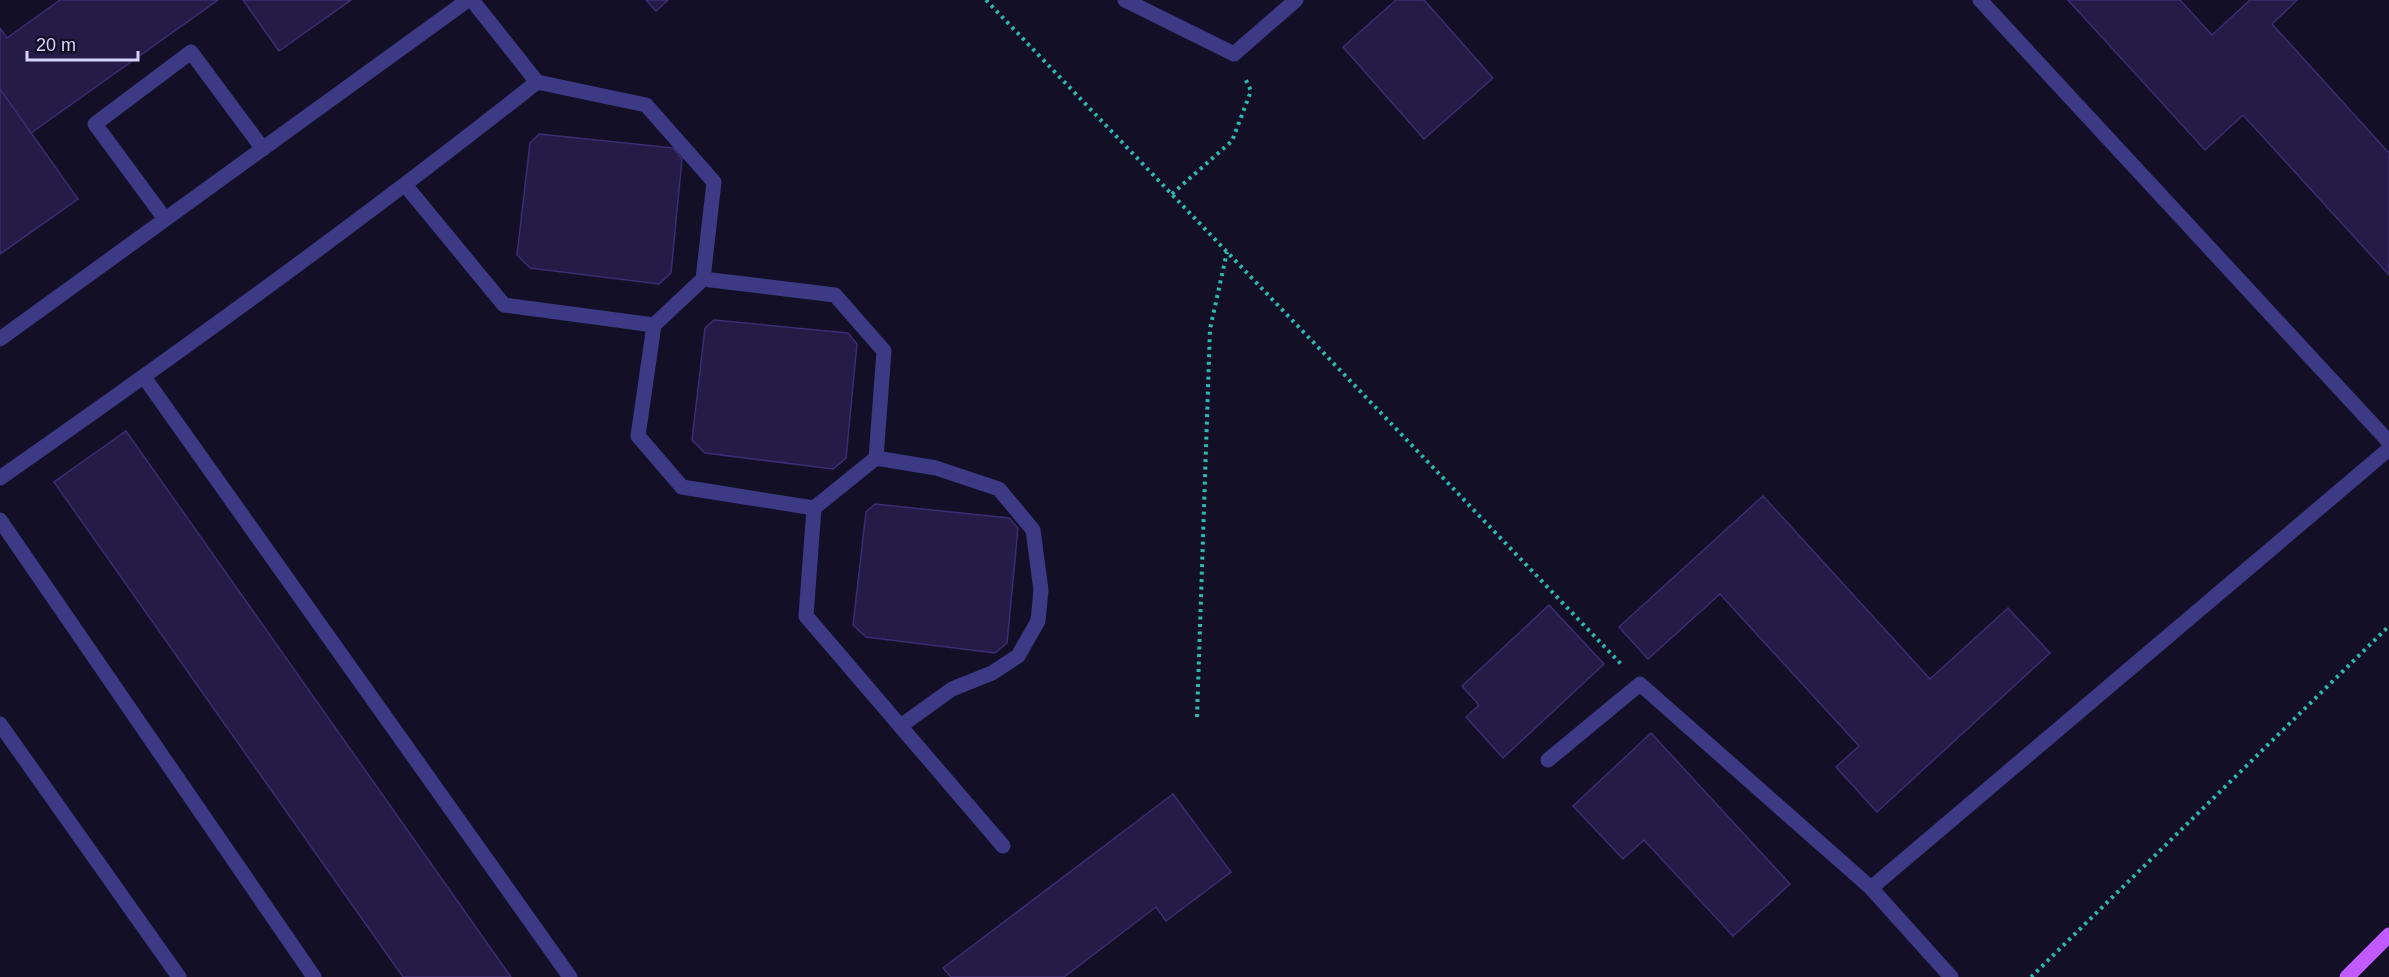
<svg xmlns="http://www.w3.org/2000/svg" width="2389" height="977" font-family="Arial,sans-serif">
<style>
.building{fill:#241b47;stroke:#3b2d73;stroke-width:1.5}
.lines{fill:none;stroke-linecap:round;stroke-linejoin:round}
.path{stroke:#2fb8b0;stroke-width:4;stroke-dasharray:3 4.5;stroke-linecap:butt}
.minor{stroke:#3d3a85;stroke-width:15}
.major{stroke:#c25bff;stroke-width:15}
</style>
<rect width="100%" height="100%" fill="#130f26"/>
<path class="building" d="M60,0H218L31,133L0,89V28L7,38Z
M243,0H351L279,51Z
M646,0H668L656,11Z
M1396,0H1424L1493,78L1424,139L1343,47Z
M2068,0H2180L2212,35L2250,0H2297L2272,24L2389,153V275L2243,115L2205,150Z
M0,89L78,199L0,254Z
M539,134L673,148L682,159L671,273L659,284L530,268L517,255L530,143Z
M714,320L848,333L857,344L846,458L833,469L705,453L692,440L705,328Z
M126,431L511,977H403L54,482Z
M1763,496L1930,679L2008,608L2050,653L1877,812L1836,767L1859,746L1720,594L1648,659L1619,627Z
M875,504L1009,518L1018,528L1007,643L995,653L866,637L853,625L866,512Z
M1549,605L1604,664L1503,758L1466,717L1479,705L1462,686Z
M1651,733L1790,884L1733,936L1644,840L1623,859L1573,806Z
M1173,794L1231,872L1166,921L1156,907L1064,977H951L943,968Z"/>
<g class="lines">
<path class="path" d="M986,0L1622,665
M1172,194L1232,141L1251,91L1245,78
M1197,717L1210,329L1227,252
M2031,977L2389,626"/>
<path class="minor" d="M472,0L537,82L646,105L714,182L703,279L654,325L638,436L682,487L814,508
M1125,0L1234,54L1296,0
M1980,0L2389,442
M406,186L504,305L654,325
M165,219L95,124L191,52L263,149
M703,279L835,295L884,351L876,458L814,508L806,616L1003,846
M0,339L468,0
M144,377L570,977
M876,458L936,468L999,489L1033,530L1041,590L1038,621L1018,656L992,673L952,689L902,725
M0,478C183,350 363,220 537,82
M0,520L314,977
M0,724L179,977
M1548,760L1640,684L1871,888L1951,977
M1871,888L2389,449"/>
<path class="major" d="M2347,977L2389,935"/>
</g>
<path d="M27 51v9h111v-9" fill="none" stroke="#d9d4ff" stroke-width="3"/>
<text x="36" y="51" font-size="18" fill="#d9d4ff" stroke="#130f26" stroke-width="4.5" paint-order="stroke">20 m</text>
</svg>
